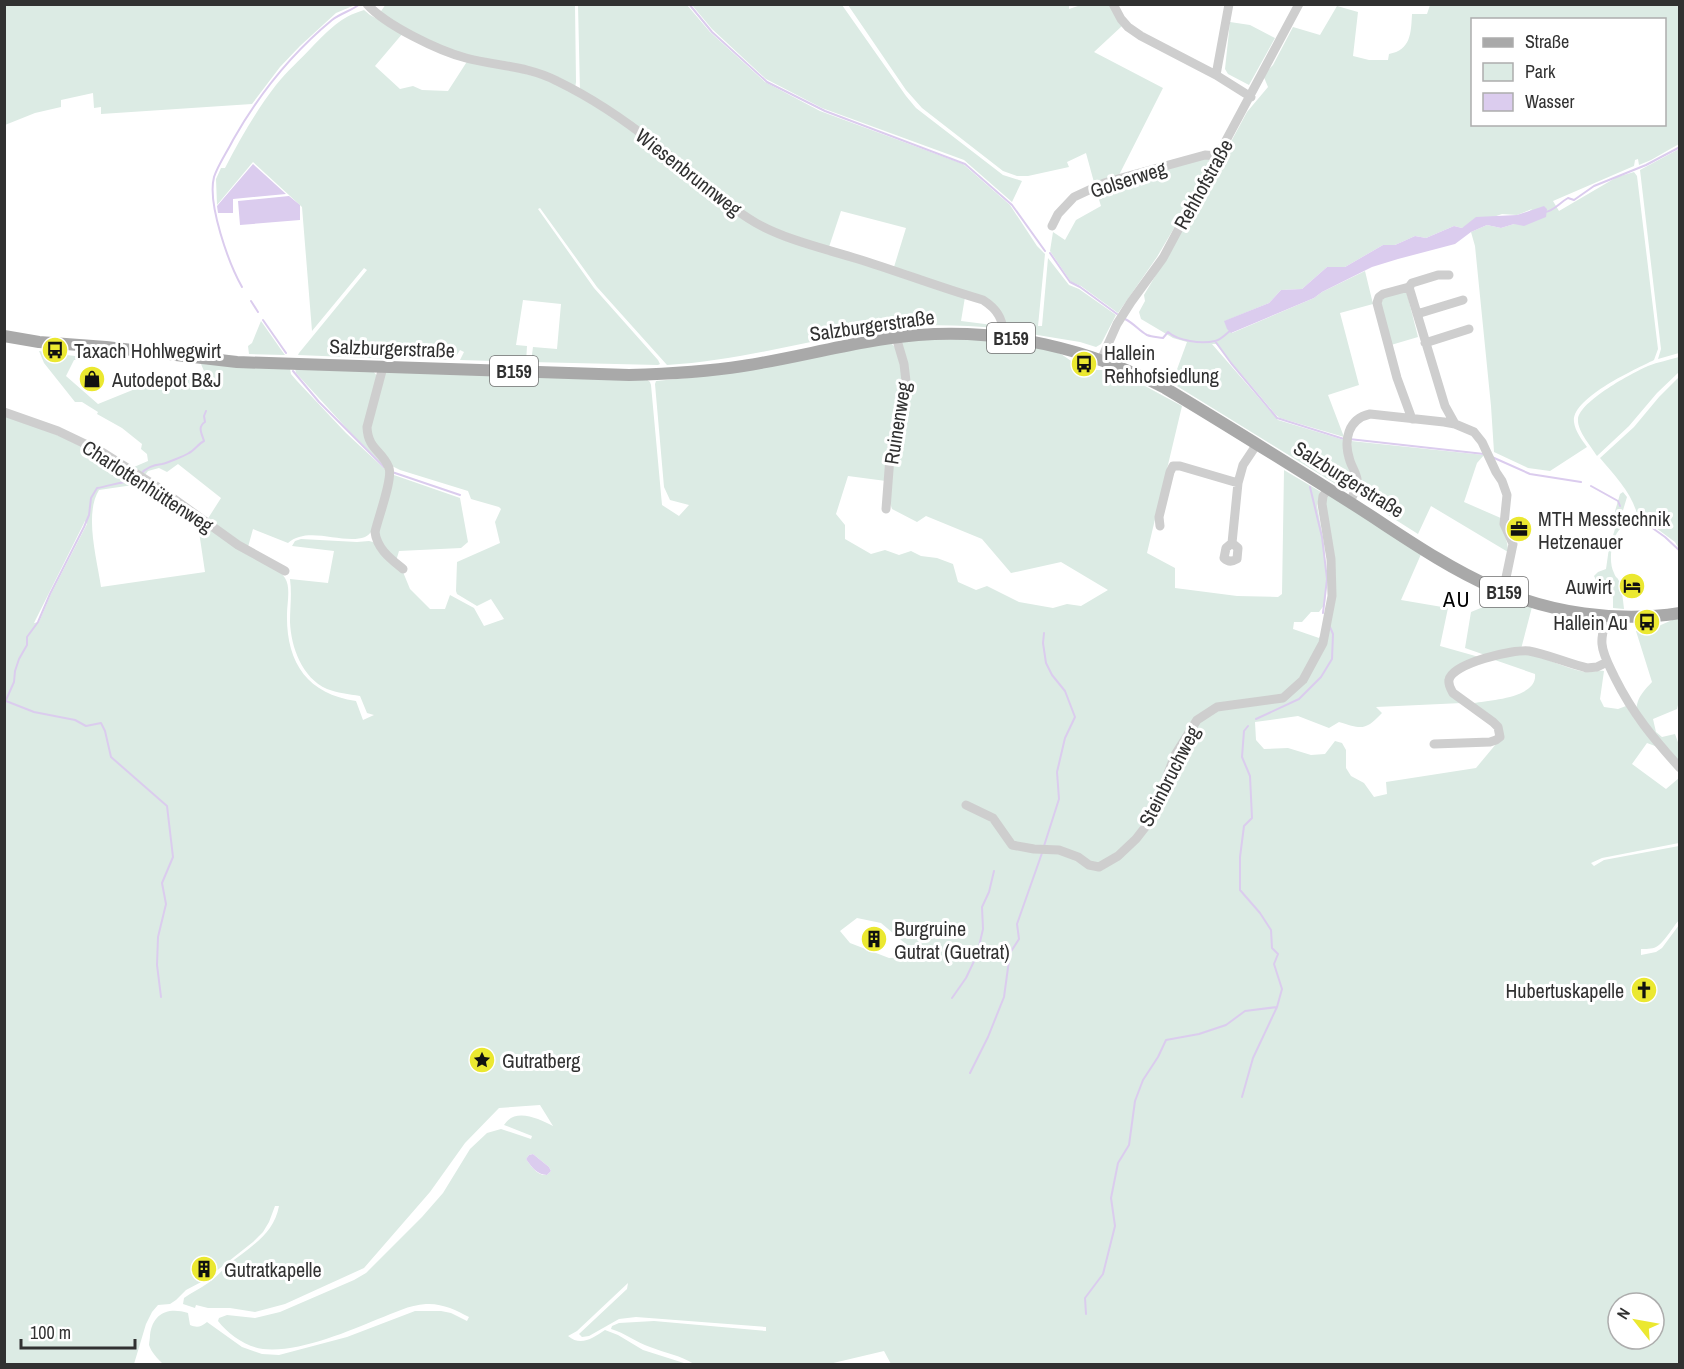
<svg xmlns="http://www.w3.org/2000/svg" width="1684" height="1369" font-family="'Archivo Narrow',sans-serif">
<style>
.green{fill:#dcebe4;fill-rule:evenodd}
.water{fill:#dbccee}
.lines{fill:none;stroke-linecap:round;stroke-linejoin:round}
.stream{stroke:#dbccee;stroke-width:2}
.minor{stroke:#cecece;stroke-width:9}
.major{stroke:#a9a9a9;stroke-width:12}
.labels{text-anchor:middle;dominant-baseline:central;stroke-width:6;stroke-linejoin:round;paint-order:stroke}
.shield{fill:#fff;stroke:#6f6f6f;stroke-width:1.5}
.shield-label{font-size:18px;font-weight:bold;fill:#313131}
.street-label{font-size:20px;fill:#313131;stroke:#fff}
.poi-label{font-size:20px;fill:#313131;stroke:#fff;text-anchor:start}
.quarter-label{font-size:22px;letter-spacing:1.5px;fill:#000;stroke:#fff}
</style>
<rect width="100%" height="100%" fill="#fff"/>
<path class="green" d="M386,4L575,5L576,82L575,88C509,68 436,53 379,14Z
M1069,4V9L1081,5H1110L1122,26L1094,52L1163,88L1118,177L1095,186L1086,153L1067,162L1069,167L1028,176H1017L1003,171L922,108L906,90L848,5Z
M4,5L5,4L355,5L336,13L300,46L280,67L252,104L101,114V107L94,108L93,93L61,100V107L35,113L5,125Z
M578,5H687L710,32L765,82L820,111L963,164L1010,205L1037,246L1045,254L1038,326H1042L1048,258L1069,285L1079,289L1116,315L1101,344L1096,347L1080,342L1007,330L1003,318L997,309L894,267L906,228L841,211L829,247L792,237L760,223L580,91Z
M692,5H842L906,96L916,108L1003,175L1022,181L1012,202L964,160L822,108L766,79L712,29Z
M1430,5H1679V144L1651,160L1639,165L1638,159L1635,160L1634,166L1553,201L1559,211L1617,177L1634,172L1637,176L1658,349L1654,360C1636,369 1571,398 1574,422C1575,431 1582,440 1587,447L1550,471L1528,468L1494,452L1491,406L1475,246L1471,232L1487,225L1501,228L1514,224L1532,209L1517,215L1502,214L1462,228L1454,226L1426,238L1415,236L1395,245H1383L1345,267H1327L1302,289L1281,290L1269,303L1225,321L1232,333L1314,298L1322,292L1365,271L1373,304L1340,313L1359,385L1328,395L1344,437L1280,418L1276,415L1216,344H1212L1278,420L1344,440C1344,445 1344,450 1344,455C1347,467 1358,480 1347,491L1172,383L1187,342L1173,338L1141,319L1139,312L1145,301L1144,295L1192,214L1247,112L1268,87L1263,75L1273,65L1293,27L1320,35L1337,6L1358,12L1353,56L1369,60H1388L1389,54C1411,50 1411,33 1412,14H1427ZM1472,20H1664V124H1472Z
M364,10L370,15L403,33L375,66L400,89L413,86L422,90L448,91L468,60L494,65L555,82L619,121L737,215L965,297L961,321L1001,326L999,328C958,325 916,323 875,330C805,341 738,361 667,365L597,287L540,208L538,209L594,288L658,360L660,364L658,365L531,362L533,347L557,349L561,304L523,300L516,345L527,346L526,362L460,360L464,352L460,350L454,360L401,358L407,351L403,348L395,359L298,355L299,353L367,270L364,268L312,331L302,207L253,162L217,205L216,179L221,168H225C240,139 256,111 276,85C287,71 300,60 312,47C329,30 340,17 364,10Z
M1230,22L1250,25L1275,38L1249,85L1228,74L1225,69Z
M1679,149V353L1658,359L1661,349L1640,170Z
M1206,157L1211,158V161L1184,211L1157,257L1118,313L1081,286L1071,282L1050,251L1053,232L1065,240L1076,220L1101,206L1096,190Z
M1406,290L1418,337L1391,345L1380,304L1385,296Z
M261,321L282,351L285,355L249,354L248,346L252,343Z
M962,339L994,341L1040,347L1061,354L1077,365L1091,370H1114L1127,374L1130,380L1145,386L1182,406L1147,553L1175,568V588L1237,596L1278,597L1282,594L1284,470L1321,492L1317,505L1324,544L1327,580L1325,604L1319,612H1311L1302,622H1294L1293,629L1319,638C1327,626 1333,614 1335,600C1337,585 1335,567 1332,553C1329,538 1318,507 1328,494L1417,552H1422L1401,600L1448,608L1440,646L1479,657C1453,669 1427,677 1462,703L1376,707L1382,713C1365,731 1362,729 1339,722L1329,728L1298,716L1255,722L1256,740L1264,749L1288,748L1311,755L1325,754L1335,741L1342,743L1346,750V768L1351,776L1364,783L1374,797L1387,794L1386,782L1476,768L1501,738C1505,723 1484,712 1474,703C1490,700 1538,698 1535,674L1492,659C1530,644 1550,665 1585,672C1591,673 1597,670 1604,671L1600,699L1604,707L1618,709L1626,706L1636,721C1636,700 1638,697 1652,682L1636,631L1654,628L1679,617V701L1677,709L1653,719L1656,732L1662,737L1675,734L1679,745V762L1669,749L1655,746L1647,743L1632,764L1666,789L1679,778V843L1602,858L1591,863L1594,866L1604,860L1679,846V920C1673,927 1663,944 1656,947C1652,949 1645,949 1641,949V955L1656,952L1662,948L1679,925V1364H891L884,1351L829,1364H694C680,1355 665,1353 650,1347C636,1342 625,1333 611,1329L612,1326L619,1323L654,1321L766,1331V1327L636,1317L619,1319L589,1336L582,1337L579,1334L627,1289L628,1283L577,1331L568,1336C581,1347 593,1338 605,1330L618,1335L643,1350L687,1364H163C158,1359 151,1352 149,1345C149,1342 150,1339 150,1335C153,1313 168,1307 188,1313L190,1325C197,1328 201,1327 207,1322L242,1347L262,1354L279,1355L347,1337L415,1311H441L451,1313L467,1321L469,1317C456,1310 442,1303 426,1304C409,1305 394,1313 378,1319C347,1332 297,1353 263,1349C246,1347 228,1334 218,1321L219,1318L227,1315L255,1318L280,1312L354,1280L366,1273L422,1217L443,1193L470,1149L487,1133L501,1129L531,1139L532,1136L504,1125C515,1107 539,1119 553,1126L540,1105L499,1108L465,1143L430,1192L364,1268L285,1304L255,1312L230,1308H208L196,1305L195,1308L183,1304L184,1298C192,1292 200,1289 208,1283C216,1278 221,1271 228,1265C248,1248 274,1235 279,1206H275L269,1222L263,1232L253,1242L205,1280L186,1290L176,1300L170,1304L158,1305L152,1312L146,1324L134,1364H5L4,415C45,430 82,443 119,466C131,474 144,481 153,491V499L148,490L140,484L99,490C84,514 97,559 101,587L205,572L198,525L179,511L163,506L165,504C169,504 175,505 179,506C185,509 191,516 197,520C220,532 240,549 263,562C270,566 281,571 285,578C291,587 287,604 287,614C286,662 307,694 356,701L363,720L374,715L367,713L360,696C349,694 337,693 327,689C302,678 291,647 290,622C290,607 292,594 290,579L328,583L334,551L292,546L295,541L301,539L357,542L369,541L373,542L403,572L410,589L430,609H445L450,595L474,608L484,626L504,619L491,599L477,606L457,594L456,591L457,562L500,543L495,522L501,509L499,507L471,499L468,491L400,470L392,466L384,457L371,439L369,428L382,377L387,371L645,378L650,382L651,385L662,505L679,516L689,505L670,500L664,487L655,384L656,381L697,377L752,368L889,342C900,346 905,378 904,389C903,403 897,416 894,430C890,446 888,464 886,481L848,476L836,514L845,525V539L871,554L885,550L899,555L911,551L921,556L937,558L953,564L958,582L976,590L987,586L1019,602L1053,608L1067,604L1081,606L1108,590L1061,562L1011,573L982,539L926,516L917,522L892,509L889,500L895,439L905,407L909,386V378L901,344L904,340ZM85,521L87,524L51,594L39,622L34,623ZM857,918L881,923L914,951L909,957L889,958L850,943L840,931ZM533,1154L549,1167L551,1171L547,1175C537,1176 531,1166 526,1159L529,1155ZM1618,1303H1654V1339H1618Z
M39,351L45,352L44,355L50,356L51,353L75,356L90,354V360H74L66,376L98,404L140,387L201,373L204,371L201,364L290,369L291,374L297,381L346,433L388,472L374,525C372,530 370,535 365,537C343,545 308,525 288,543L253,529L248,547L207,520L221,498L178,464L167,472L159,468L148,471L145,475L134,467L148,461L147,454L141,449L142,444L122,428L97,414L98,412L82,402H75L44,363Z
M1679,357V372L1657,393L1629,426L1597,456C1591,446 1577,431 1578,419C1580,401 1632,373 1648,366C1658,362 1669,360 1679,357Z
M295,368L373,371L378,377L366,421L384,466L350,432L296,373Z
M1679,377V549L1675,542L1637,514C1632,493 1614,475 1600,458L1634,427L1659,397Z
M1351,441L1484,455L1477,463L1464,502L1503,519C1502,533 1508,539 1508,552L1431,506L1418,534L1358,496L1361,484L1360,474L1352,457Z
M391,474L460,498L468,542L461,548L399,551L396,561L377,537Z
M1623,492L1627,497L1621,517V528C1611,537 1608,562 1614,573C1616,579 1617,576 1619,581C1622,590 1623,600 1624,609L1613,608C1613,597 1614,589 1606,580H1596L1594,576L1598,572L1606,569L1609,548L1615,529L1613,518L1620,494Z
M1505,598L1532,607L1521,649L1485,655L1465,648L1471,612Z"/>
<path class="water" d="M253,164L286,194L233,199V213H218L217,206Z
M289,196L300,205V220L240,225L238,201Z
M1544,206L1547,209L1546,217L1524,226L1514,224L1501,228L1487,225L1471,232L1455,244L1398,259L1372,267L1322,292L1314,298L1231,333L1227,329L1224,321L1269,303L1281,290L1302,289L1327,267H1345L1383,245H1395L1415,236L1426,238L1454,226L1462,228L1476,217L1517,215Z
M533,1154L549,1167L551,1171L547,1175C537,1175 531,1166 526,1159L529,1155Z"/>
<g class="lines">
<path class="stream" d="M689,4L712,32L767,82L825,111L965,164L1012,205L1045,251
M1545,212C1554,211 1559,203 1568,198L1574,200L1594,186L1646,165L1680,147
M1050,253L1070,282L1080,287L1117,314
M242,287C229,264 207,204 214,177C218,165 227,152 233,140C259,94 291,54 332,20C341,13 351,11 360,4
M251,301L258,312
M1125,319C1135,324 1139,331 1147,335C1152,337 1158,337 1163,338L1168,332C1178,341 1201,344 1215,341C1221,340 1226,334 1231,330
M263,320L286,353
M1215,341L1231,363L1277,418L1344,439
M293,371L319,402L384,467
M1349,439L1484,454
M1492,457L1530,474L1581,482
M392,472L460,495
M141,474C146,467 153,465 162,464C167,463 184,456 189,453C195,450 198,444 204,441C202,434 197,427 205,422L204,416L206,411
M1591,486L1618,501L1620,506
M1310,487L1322,537L1327,579L1323,613
M1644,522L1665,537L1680,551
M6,700L14,682L15,671L19,659L27,645V637L38,622L50,594L84,527L89,515L91,498L97,488C110,486 121,481 135,481L137,478
M6,701L34,712L75,720L86,726L101,723L105,731L111,757L167,806L173,857L162,883L166,904L158,937L157,965L161,997
M1256,719L1299,699L1321,677L1332,659L1333,634L1330,627
M1044,846L1059,799L1057,772L1065,738L1075,717L1065,691L1052,675L1046,663L1043,643L1044,633
M952,998L966,978L977,955L983,929L982,907L989,892L994,871
M970,1073L988,1037L1004,997L1010,953L1019,939L1017,924L1042,853
M1242,1097L1253,1058L1277,1007L1282,989L1274,964L1278,954L1272,948L1271,930L1260,913L1240,890V857L1244,826L1252,818L1250,776L1242,757L1244,731L1248,726
M1086,1314L1085,1298L1103,1274L1115,1226L1111,1198L1118,1163L1129,1145L1135,1101L1143,1080L1158,1057L1166,1040L1199,1034L1226,1025L1245,1011L1277,1007"/>
<path class="minor" d="M367,4C385,25 439,51 466,58C497,66 528,66 557,81C592,98 626,121 656,145C690,171 719,201 756,223C786,240 826,249 858,259C900,272 941,288 983,300C997,309 1005,320 1002,337
M1113,4L1121,19L1128,27L1141,36L1216,75L1251,97
M1216,75L1229,4
M1052,226L1058,214L1074,197L1104,183L1125,177L1205,155L1218,156
M1409,287L1445,406L1455,424
M1417,314L1463,300
M1425,343L1469,329
M1101,360L1117,324L1131,302L1163,258L1299,4
M383,367L367,427C368,450 382,450 389,468C393,479 378,518 375,532C377,549 391,559 403,569
M4,412L58,431L102,452L156,486L238,545L285,571
M1412,419L1397,378L1377,303L1379,297L1383,294L1409,287L1412,283L1438,275H1449
M1350,502C1353,495 1358,487 1357,479C1356,473 1352,467 1350,461C1343,440 1348,419 1370,414L1444,422L1455,424L1474,432L1482,442L1496,472L1502,481L1507,495L1504,524L1513,544L1503,592
M886,509L890,457L894,436L907,390L904,364L896,337
M1160,526L1159,517L1170,472L1173,466H1180L1238,483
M1232,543L1238,548L1237,559C1232,562 1228,562 1224,558L1226,548L1232,543L1238,483L1243,465L1257,444
M1607,616C1605,625 1601,634 1602,644C1603,656 1610,667 1615,678C1633,714 1653,738 1680,768
M1434,744L1490,742L1496,740L1500,737L1498,727L1493,722L1453,693C1451,689 1448,685 1449,680C1452,663 1514,649 1529,651C1547,654 1569,664 1587,668L1597,667L1607,662
M966,805L993,818L1012,845L1034,849L1059,850L1078,857L1089,865L1099,867L1118,856L1136,839L1150,821L1175,755L1197,720L1217,707L1283,698L1303,680L1323,643L1332,596L1331,559L1322,504L1323,496L1328,489"/>
<path class="major" d="M4,336L39,342L106,347L237,362L629,375C667,374 705,372 743,366C801,357 859,340 918,335C1002,328 1090,349 1165,388C1227,425 1289,464 1351,503C1397,532 1442,565 1492,587C1549,613 1618,623 1680,613"/>
</g>
<defs>
<symbol id="bus-disc" viewBox="-11 -11 22 22"><circle r="9.5" fill="#ebe830" stroke="#fff"/><path d="M-5-6H5V4H4V6H2V4H-2V6H-4V4H-5ZM-3.5-4V0h7V-4ZM-3.5 1.2v1.5H-2V1.2ZM2 1.2v1.5H3.5V1.2Z" fill="#111"/></symbol>
<symbol id="shop-disc" viewBox="-11 -11 22 22"><circle r="9.5" fill="#ebe830" stroke="#fff"/><path d="M-5-2.5h2.3a2.7 3.5 0 0 1 5.4 0H5L5.5 6h-11ZM-1.5-2.5h3a1.5 2.3 0 0 0-3 0Z" fill="#111"/></symbol>
<symbol id="office-disc" viewBox="-11 -11 22 22"><circle r="9.5" fill="#ebe830" stroke="#fff"/><path d="M-6-3h4V-5.5h4V-3h4V5H-6ZM-1-4.5V-3h2v-1.5ZM-6 0V1H6V0Z" fill="#111"/></symbol>
<symbol id="hotel-disc" viewBox="-11 -11 22 22"><circle r="9.5" fill="#ebe830" stroke="#fff"/><path d="M-6-4.5h1.5V1H6V5H4.5V3h-9V5H-6ZM-4 0a1.8 1.8 0 1 1 3.6 0ZM.5 0V-2.5h3Q6-2.5 6 0Z" fill="#111"/></symbol>
<symbol id="building-disc" viewBox="-11 -11 22 22"><circle r="9.5" fill="#ebe830" stroke="#fff"/><path d="M-4-6H4V6H1V3H-1V6H-4ZM-2.5-4.3h1.7v1.8h-1.7ZM.8-4.3h1.7v1.8H.8ZM-2.5-1h1.7V.8h-1.7ZM.8-1h1.7V.8H.8Z" fill="#111"/></symbol>
<symbol id="church-disc" viewBox="-11 -11 22 22"><circle r="9.5" fill="#ebe830" stroke="#fff"/><path d="M-1.2-6h2.4v3.5h3.3v2.4h-3.3V6h-2.4V-.1h-3.3v-2.4h3.3Z" fill="#111"/></symbol>
<symbol id="sight-disc" viewBox="-11 -11 22 22"><circle r="9.5" fill="#ebe830" stroke="#fff"/><path d="M0-6L1.8-2.2L6-1.7L2.9 1.2L3.7 5.4L0 3.3L-3.7 5.4L-2.9 1.2L-6-1.7L-1.8-2.2Z" fill="#111"/></symbol>
</defs>
<g fill-rule="evenodd">
<use href="#bus-disc" x="40" y="335" width="30" height="30"/>
<use href="#bus-disc" x="1069" y="349" width="30" height="30"/>
<use href="#shop-disc" x="77" y="364" width="30" height="30"/>
<use href="#office-disc" x="1504" y="514" width="30" height="30"/>
<use href="#hotel-disc" x="1617" y="571" width="30" height="30"/>
<use href="#bus-disc" x="1632" y="607" width="30" height="30"/>
<use href="#building-disc" x="859" y="924" width="30" height="30"/>
<use href="#church-disc" x="1629" y="975" width="30" height="30"/>
<use href="#sight-disc" x="467" y="1045" width="30" height="30"/>
<use href="#building-disc" x="189" y="1254" width="30" height="30"/>
</g>
<g class="labels">
<g class="shield">
<rect x="987" y="323" width="48" height="30" rx="4.5"/>
<rect x="490" y="356" width="48" height="30" rx="4.5"/>
<rect x="1480" y="577" width="48" height="30" rx="4.5"/>
</g>
<g class="shield-label">
<text x="1011" y="338">B159</text>
<text x="514" y="371">B159</text>
<text x="1504" y="592">B159</text>
</g>
<g class="street-label">
<text transform="translate(689 172) rotate(38)">Wiesenbrunnweg</text>
<text transform="translate(1128 179) rotate(-18)">Golserweg</text>
<text transform="translate(1203 184) rotate(-61)">Rehhofstraße</text>
<text transform="translate(872 325) rotate(-8)">Salzburgerstraße</text>
<text transform="translate(392 348) rotate(2)">Salzburgerstraße</text>
<text transform="translate(897 423) rotate(-81)">Ruinenweg</text>
<text transform="translate(1349 479) rotate(32)">Salzburgerstraße</text>
<text transform="translate(148 486) rotate(33)">Charlottenhüttenweg</text>
<text transform="translate(1169 776) rotate(-63)">Steinbruchweg</text>
</g>
<g class="poi-label">
<text x="74" y="350">Taxach Hohlwegwirt</text>
<text x="1104" y="352">Hallein<tspan x="1104" dy="23">Rehhofsiedlung</tspan></text>
<text x="112" y="379">Autodepot B&amp;J</text>
<text x="1538" y="518">MTH Messtechnik<tspan x="1538" dy="23">Hetzenauer</tspan></text>
<text x="1612" y="586" text-anchor="end">Auwirt</text>
<text x="1628" y="622" text-anchor="end">Hallein Au</text>
<text x="894" y="928">Burgruine<tspan x="894" dy="23">Gutrat (Guetrat)</tspan></text>
<text x="1624" y="990" text-anchor="end">Hubertuskapelle</text>
<text x="502" y="1060">Gutratberg</text>
<text x="224" y="1269">Gutratkapelle</text>
</g>
<g class="quarter-label">
<text x="1457" y="599">AU</text>
</g>
</g>
<rect width="1684" height="1369" fill="none" stroke="#313131" stroke-width="12"/>
<rect x="1471" y="18" width="195" height="108" fill="#ffffff" stroke="#adadad" stroke-width="1.5"/>
<rect x="1483" y="38" width="30" height="9" fill="#a9a9a9" stroke="#adadad" stroke-width="1.5"/>
<text x="1525" y="48" font-size="18" fill="#313131">Straße</text>
<rect x="1483" y="63" width="30" height="18" fill="#dcebe4" stroke="#adadad" stroke-width="1.5"/>
<text x="1525" y="78" font-size="18" fill="#313131">Park</text>
<rect x="1483" y="93" width="30" height="18" fill="#dbccee" stroke="#adadad" stroke-width="1.5"/>
<text x="1525" y="108" font-size="18" fill="#313131">Wasser</text>
<g transform="translate(1636 1321) rotate(301)"><circle r="28" fill="#ffffff" stroke="#adadad" stroke-width="1.5"/>
<path d="M0-4.5L10 22L0 15L-10 22Z" fill="#ebe830"/>
<text y="-9" font-size="16" font-weight="bold" text-anchor="middle" fill="#313131">N</text>
</g>
<path d="M21 1339v9h114v-9" fill="none" stroke="#313131" stroke-width="3"/>
<text x="30" y="1339" font-size="18" fill="#313131" stroke="#ffffff" stroke-width="4.5" paint-order="stroke">100 m</text>
</svg>
